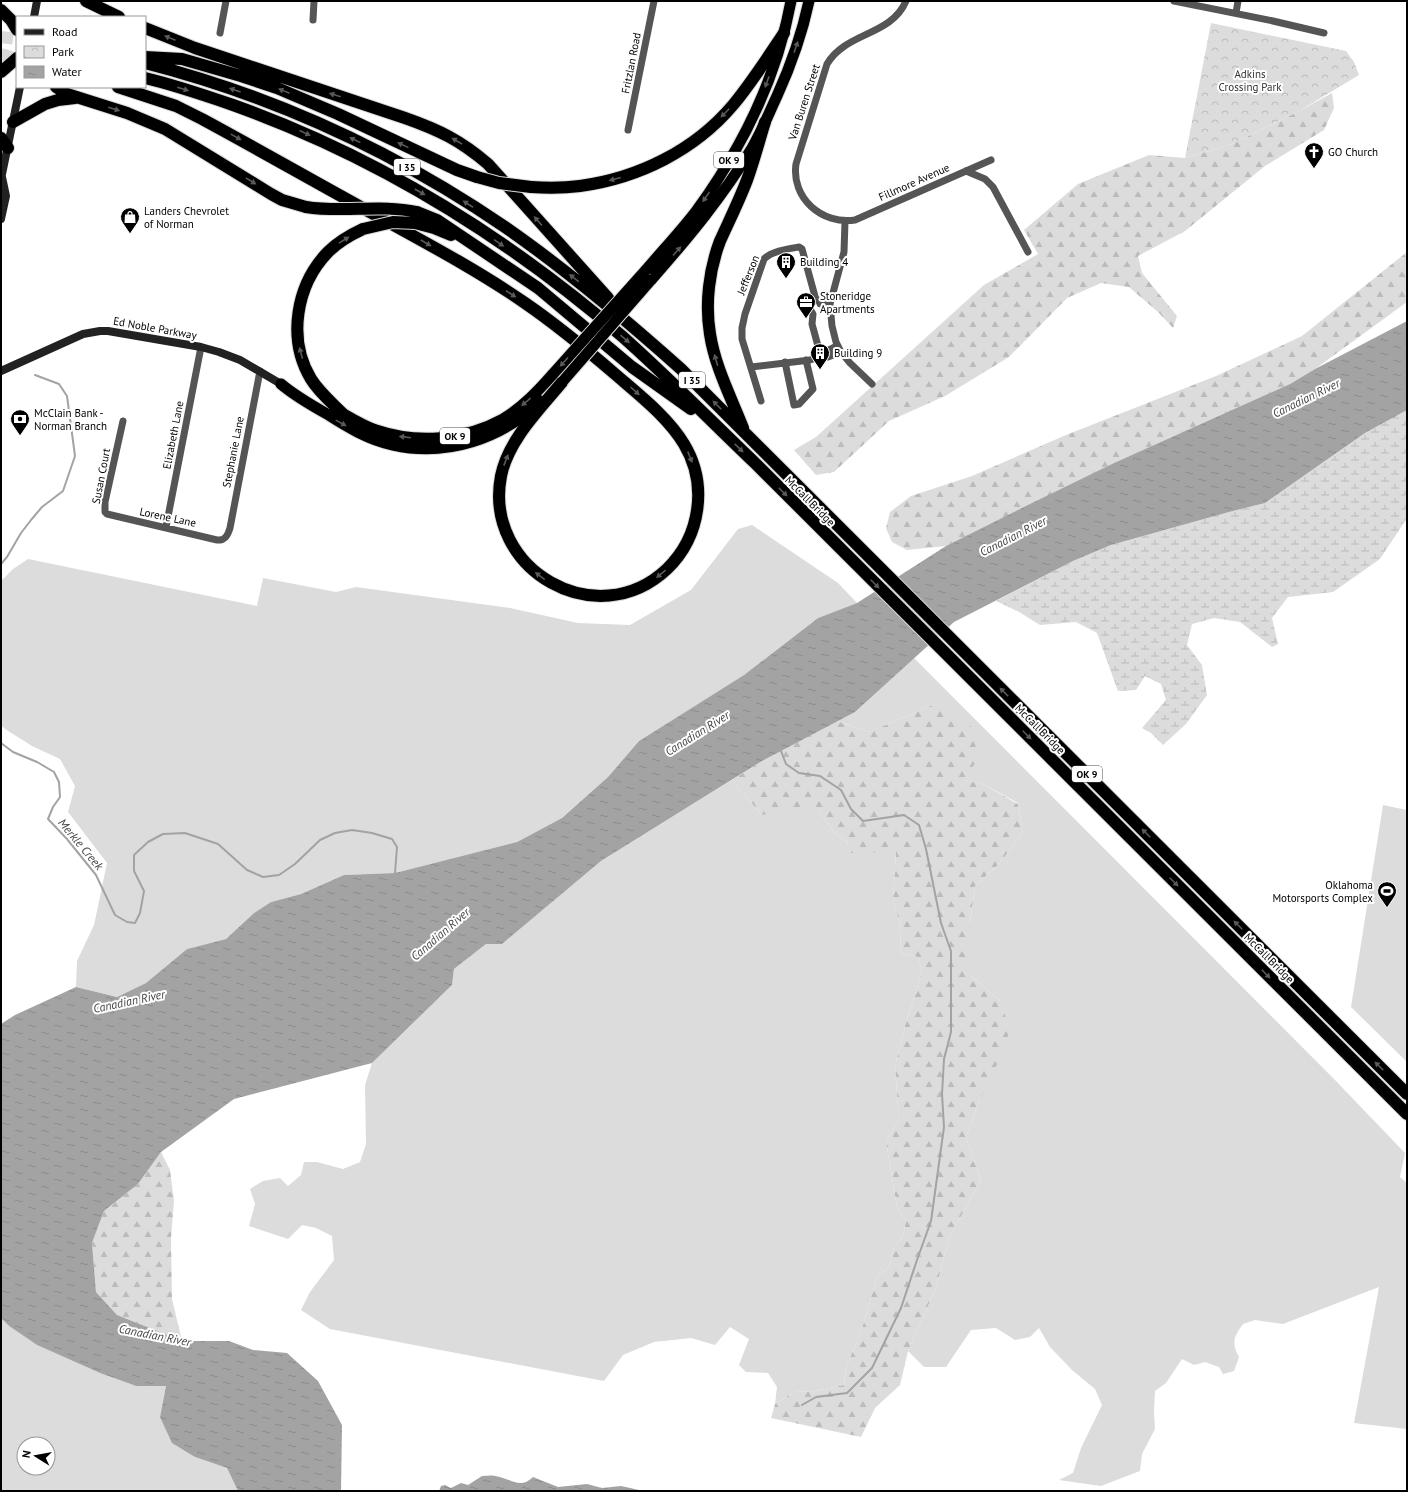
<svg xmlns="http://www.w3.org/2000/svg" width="1408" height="1492" font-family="'PT Sans',sans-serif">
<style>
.grass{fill:#dcdcdc;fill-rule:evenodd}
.forest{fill:url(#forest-firs)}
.wetland{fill:url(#wetland-marsh)}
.park{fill:url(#park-crowns)}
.water{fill:url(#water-ripples)}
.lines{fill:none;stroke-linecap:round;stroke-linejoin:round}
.stream{stroke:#a3a3a3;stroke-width:2}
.motorway-tunnel{stroke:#d9d9d9;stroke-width:12;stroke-dasharray:12 6;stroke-linecap:butt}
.trunk-casing{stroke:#dbdbdb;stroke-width:13}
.motorway-casing{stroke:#dbdbdb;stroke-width:14}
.minor{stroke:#555;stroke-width:7}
.secondary{stroke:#222;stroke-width:8}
.trunk{stroke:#000;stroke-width:11}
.motorway{stroke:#000;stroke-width:12}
.trunk-bridge-casing{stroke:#dbdbdb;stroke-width:13;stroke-linecap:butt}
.motorway-bridge-casing{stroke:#dbdbdb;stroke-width:14;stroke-linecap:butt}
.trunk-bridge{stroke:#000;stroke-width:11}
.motorway-bridge{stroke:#000;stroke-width:12}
.oneway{fill:#595959}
.labels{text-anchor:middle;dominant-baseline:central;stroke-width:4;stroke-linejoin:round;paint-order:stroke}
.shield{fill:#fff;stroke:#4c4c4c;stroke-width:1}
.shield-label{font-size:10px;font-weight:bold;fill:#000}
.street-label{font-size:11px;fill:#000;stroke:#fff}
.park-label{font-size:11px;fill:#333;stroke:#fff}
.poi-label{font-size:11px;fill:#000;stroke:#fff;text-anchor:start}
.water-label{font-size:12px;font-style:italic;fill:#444;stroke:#fff}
</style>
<defs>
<pattern id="forest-firs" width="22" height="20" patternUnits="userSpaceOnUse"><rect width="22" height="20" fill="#dcdcdc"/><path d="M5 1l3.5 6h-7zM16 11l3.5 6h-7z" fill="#bbb"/></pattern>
<pattern id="wetland-marsh" width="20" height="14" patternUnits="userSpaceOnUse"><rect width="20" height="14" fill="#dcdcdc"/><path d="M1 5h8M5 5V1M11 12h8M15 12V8" fill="none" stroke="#bbb"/></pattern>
<pattern id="park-crowns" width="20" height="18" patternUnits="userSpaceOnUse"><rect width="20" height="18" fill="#dcdcdc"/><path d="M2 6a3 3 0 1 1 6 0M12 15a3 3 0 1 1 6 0" fill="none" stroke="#bbb"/></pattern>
<pattern id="water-ripples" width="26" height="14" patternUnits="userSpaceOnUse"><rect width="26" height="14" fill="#a3a3a3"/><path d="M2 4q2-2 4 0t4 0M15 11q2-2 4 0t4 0" fill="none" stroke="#8b8b8b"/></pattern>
</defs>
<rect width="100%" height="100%" fill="#fff"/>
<path class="grass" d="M752,525L838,583L857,603L818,618L744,675L639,741L608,777L562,818L517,842L395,873L344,875L301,894L271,902L254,913L226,939L187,949L146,983L117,997L76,987L77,961L94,925L107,863L68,812L75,786L60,759L32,746L5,729L1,725V581L13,569L28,559L257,606L263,578L336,592L356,587L510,608L578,623L630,625L691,590L738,529Z
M914,658L1334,1079L1405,1153L1400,1177L1407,1183V1429L1354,1423L1379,1287L1283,1324L1255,1320L1243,1324C1234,1337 1231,1342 1239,1357L1234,1371L1223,1374L1219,1367L1205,1362L1194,1365L1182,1359L1166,1383L1155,1391L1154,1412L1155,1429L1142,1454L1140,1471L1101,1486L1059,1480L1073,1473L1081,1448L1102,1405L1095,1389L1072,1370L1050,1347L1039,1328L1030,1337L1015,1340L996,1328L971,1330L946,1367H924L908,1351L936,1288L949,1238L981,1180L966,1137L980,1099L1000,1001L970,975V923L975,886L998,865L1023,833L1018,803L981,783L962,780L935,704L869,732L837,721L855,712Z
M732,780L762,815L791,810H818L833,831L847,842L850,852H896L893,899L901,928L900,953L918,957L922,972L905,1026L895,1066L899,1120L886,1141L897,1207L906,1222L902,1238L894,1247L889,1267L877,1277L861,1332L846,1367L844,1385L815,1391L794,1392L775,1404L777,1387L768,1373L746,1372L739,1365L749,1339L730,1327L715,1345L691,1338L654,1342L623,1355L604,1381L330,1329L301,1310L310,1292L334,1260L332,1236L316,1228L302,1225L288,1239L249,1226L255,1204L250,1189L263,1181L280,1178L288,1186L301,1175L304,1162H317L343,1169L360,1162L366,1144L365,1085L372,1063L452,985L454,969L486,944H502L601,861Z
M1383,805L1407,810V1062L1351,1007Z
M1,1318L9,1326L37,1345L100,1373L136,1386H166L160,1417L195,1457L227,1468L238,1491H1ZM24,1444H48V1468H24Z"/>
<path class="forest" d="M1332,93L1334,108L1324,130L1265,166L1185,231L1138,256L1142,273L1177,316L1173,328L1158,312L1129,287L1101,283L1067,298L1009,357L945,396L889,421L834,472L816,475L794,450L816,437L984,285L1038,254L1024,230L1078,184L1149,155L1185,158L1232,144L1299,111Z
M1407,252V302L1315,369L1290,384L1114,463L946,546L907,550L892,542L886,528L890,512L911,496L972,476L1066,435L1216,376L1302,336Z
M935,704L975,729L976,762L963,780L981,783L1018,804L1023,833L998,865L975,886L970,923V975L1000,1001L1010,1029L1002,1054L980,1099L966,1137L981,1180L949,1238L936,1288L908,1351L900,1385L875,1408L861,1437L771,1418L775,1404L794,1392L815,1391L844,1385L846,1367L861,1332L877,1277L889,1267L894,1247L902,1238L906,1222L897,1207L886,1141L899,1120L895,1066L905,1026L922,972L918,957L900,953L901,928L893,899L896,852L850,853L847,842L833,831L818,810L791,811L762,815L732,780L762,761L837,721L869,732Z
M161,1152L170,1170L174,1201L171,1238L172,1299L182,1341L117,1315L96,1292L92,1243L104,1211L138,1184Z"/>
<path class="wetland" d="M1407,410V518L1380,559L1333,592L1288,597L1272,618L1278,644L1272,647L1240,622L1214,618L1192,624L1187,645L1202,665L1207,695L1186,724L1163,745L1151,733L1142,728L1166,700L1161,684L1145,676L1136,690L1118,691L1097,633L1076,622L1040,625L1019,612L996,601L1073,561L1111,545L1229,512L1265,503L1365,433Z"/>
<path class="park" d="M1211,23L1346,51L1354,62L1359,75L1299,111L1232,144L1185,158Z"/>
<path class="water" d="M1407,321V410L1365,433L1265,503L1229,512L1111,545L1073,561L954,622L855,712L762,761L601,861L502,944H486L454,969L452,985L372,1063L234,1099L161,1152L138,1184L104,1211L92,1243L96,1292L117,1315L182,1341H229L253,1350L287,1353L318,1381L342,1425L341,1491H238L227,1468L195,1457L172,1443L160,1417L166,1386H136L100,1373L37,1345L9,1326L1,1318V1024L15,1015L76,987L117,997L146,983L187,949L226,939L254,913L271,902L301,894L344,875L395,873L517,842L562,818L608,777L639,741L744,675L818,618L857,603L946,546L1030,504L1114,463L1290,384L1315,369Z
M482,1476C486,1476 491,1475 495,1476C510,1478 520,1490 533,1477L558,1487L587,1484L602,1488L621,1486L643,1491H439L441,1486L445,1485L451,1488L461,1483L468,1485Z"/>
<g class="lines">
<path class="stream" d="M1,564L7,557L21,533L31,520L42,507L63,491L75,456L67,396L59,384L35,375
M1,743L13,752L37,762L54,772L59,782L60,797L53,807L48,819L67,839L96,875L115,915L127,922L135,923L140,913L144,891L134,871V855L148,842L163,834L185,833L218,844L247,870L263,877L279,875L295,864L320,840L335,833L352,830L372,833L392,839L397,847L395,873L396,876
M781,751L786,764L799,773L820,776L841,790L851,809L863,821L904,815L919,825L926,849L941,923L951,951V1032L944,1059L942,1094L944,1127L931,1221L917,1260L901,1308L872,1368L847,1393L816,1397L802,1405"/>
<path class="motorway-tunnel" d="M1,37L17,39
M1,54L17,59"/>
<defs>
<path id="trunk" d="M646,270C663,250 681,231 697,210C742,148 777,77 791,1
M651,280C688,238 723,196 752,148C762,131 769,113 777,96C791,65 802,34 809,1
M281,384C295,396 311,405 327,414C347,427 369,440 393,445C447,457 501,439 541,401
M335,409C348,416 361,425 376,430C417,444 465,440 503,419C523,407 538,391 553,374"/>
<path id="motorway" d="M86,1L119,17
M1,10L11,20L17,30
M145,28L195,48L405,118C439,130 460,140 488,164L608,298
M145,57L182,59L241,76L277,88L338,114L457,170L477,177
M145,63C274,96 395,152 505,227C567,270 625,319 681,369L1407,1094
M1,72L17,58
M145,78C175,85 204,95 233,105C376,156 508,238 623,337C669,378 712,422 756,464L1407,1114
M56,87L67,94L127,113L165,129L271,194L282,200L306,207
M118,87L176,106L202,119C252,146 301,174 350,201C409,234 470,265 525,303C557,325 586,349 615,374C638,394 668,417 684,444C708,484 701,536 667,569C597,635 483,570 501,476C508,440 540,409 563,381
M13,122L45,104L58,100L75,98
M1,138L8,148
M531,187C548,188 564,188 580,186C639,178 695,150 733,105C752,82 768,57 784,33
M417,212L437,220L538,288L632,367L691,409
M415,223L434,228L451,235
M342,413C331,402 319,392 311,379C287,339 296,285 328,252C338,242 350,235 363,229
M743,428C731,397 715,367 710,334C705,304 709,270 720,241C729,221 739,201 747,180C754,161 759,141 765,122"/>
</defs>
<use href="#trunk" class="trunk-casing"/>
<use href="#motorway" class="motorway-casing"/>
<path class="minor" d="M906,1C891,36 846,32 827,64L796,164C791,198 822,225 855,220L991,160
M1174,1L1273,21L1324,33
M1236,13L1238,1
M313,20L314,1
M220,33L226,1
M628,130L654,1
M966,171L985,179L993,187L1028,252
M845,221L844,252L830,304L832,326L836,342L841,352L850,363L872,384
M816,300C808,303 809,309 813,314L812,324L821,357
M825,355L827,351L837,346
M785,362L794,405L799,404L813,389L806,360
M751,367L810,360L825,355L828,357L841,352
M761,401L742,339V328L745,314L764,259C772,251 787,249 799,247L802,249L816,300H819L820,304H830
M123,421L105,502V512L107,514L217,540C225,541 228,535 230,528L260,371
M166,527L201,347"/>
<path class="secondary" d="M34,17L37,1
M1,179L20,87
M1,219L6,196L2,177
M1,371L83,334L100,331H108L201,347L219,352L240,360L281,384"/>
<use href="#trunk" class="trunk"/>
<use href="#motorway" class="motorway"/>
<defs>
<path id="trunk-bridge" d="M553,374L646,270
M563,381L651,280"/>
<path id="motorway-bridge" d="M477,177L499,183L531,187
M306,207C343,213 380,204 417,212
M363,229L393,222L415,223"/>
</defs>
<use href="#trunk-bridge" class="trunk-bridge-casing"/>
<use href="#motorway-bridge" class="motorway-bridge-casing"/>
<use href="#trunk-bridge" class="trunk-bridge"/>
<use href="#motorway-bridge" class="motorway-bridge"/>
</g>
<defs><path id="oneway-solid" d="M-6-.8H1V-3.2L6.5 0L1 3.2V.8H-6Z"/></defs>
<g class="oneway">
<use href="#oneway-solid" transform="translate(170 38) rotate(-158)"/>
<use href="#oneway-solid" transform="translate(796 47) rotate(-71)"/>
<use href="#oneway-solid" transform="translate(767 82) rotate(110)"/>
<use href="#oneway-solid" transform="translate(183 89) rotate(17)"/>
<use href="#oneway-solid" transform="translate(235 90) rotate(-161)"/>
<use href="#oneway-solid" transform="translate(284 91) rotate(-158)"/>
<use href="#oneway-solid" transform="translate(335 95) rotate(-162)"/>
<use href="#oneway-solid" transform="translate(114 109) rotate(17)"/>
<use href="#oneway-solid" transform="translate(725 113) rotate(135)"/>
<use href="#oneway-solid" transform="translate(305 133) rotate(24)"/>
<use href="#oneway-solid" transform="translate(236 137) rotate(29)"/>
<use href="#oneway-solid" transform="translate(355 140) rotate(-154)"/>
<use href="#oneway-solid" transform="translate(457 141) rotate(-149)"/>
<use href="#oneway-solid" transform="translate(403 145) rotate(-154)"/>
<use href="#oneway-solid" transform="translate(615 179) rotate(165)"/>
<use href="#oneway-solid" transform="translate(251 181) rotate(32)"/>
<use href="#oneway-solid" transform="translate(420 192) rotate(30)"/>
<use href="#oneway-solid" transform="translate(706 197) rotate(125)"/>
<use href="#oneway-solid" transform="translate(468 204) rotate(-147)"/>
<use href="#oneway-solid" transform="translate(538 221) rotate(-131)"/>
<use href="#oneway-solid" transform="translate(344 240) rotate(-32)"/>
<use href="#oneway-solid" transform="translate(426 243) rotate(30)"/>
<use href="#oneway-solid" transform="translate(499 243) rotate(34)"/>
<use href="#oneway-solid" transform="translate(677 251) rotate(-48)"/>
<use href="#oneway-solid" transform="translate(574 278) rotate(-143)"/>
<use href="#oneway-solid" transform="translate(511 294) rotate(33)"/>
<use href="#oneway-solid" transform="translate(625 339) rotate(41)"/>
<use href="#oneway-solid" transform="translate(301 353) rotate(-105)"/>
<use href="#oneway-solid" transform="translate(716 360) rotate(-106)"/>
<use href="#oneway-solid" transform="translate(564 362) rotate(132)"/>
<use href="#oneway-solid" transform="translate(635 391) rotate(42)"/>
<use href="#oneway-solid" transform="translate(526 402) rotate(140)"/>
<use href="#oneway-solid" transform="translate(717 405) rotate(-135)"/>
<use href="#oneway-solid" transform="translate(341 423) rotate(29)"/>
<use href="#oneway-solid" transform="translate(405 437) rotate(-173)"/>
<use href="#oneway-solid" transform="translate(739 448) rotate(44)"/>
<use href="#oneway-solid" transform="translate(690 457) rotate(68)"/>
<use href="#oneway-solid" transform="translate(506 460) rotate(-69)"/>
<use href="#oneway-solid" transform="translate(783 492) rotate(45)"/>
<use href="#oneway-solid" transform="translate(661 574) rotate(141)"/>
<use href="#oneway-solid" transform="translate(540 576) rotate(-143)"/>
<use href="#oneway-solid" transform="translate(875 584) rotate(45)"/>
<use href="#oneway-solid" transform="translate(1004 692) rotate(-135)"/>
<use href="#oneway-solid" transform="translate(1027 735) rotate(45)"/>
<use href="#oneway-solid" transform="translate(1146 833) rotate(-135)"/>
<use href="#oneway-solid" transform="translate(1174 882) rotate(45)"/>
<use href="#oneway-solid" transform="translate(1238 925) rotate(-135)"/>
<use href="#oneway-solid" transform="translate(1266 974) rotate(45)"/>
<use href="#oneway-solid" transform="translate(1379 1066) rotate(-135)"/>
</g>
<defs>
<symbol id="church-pin" viewBox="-11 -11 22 30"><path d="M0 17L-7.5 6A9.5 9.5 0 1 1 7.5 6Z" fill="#000" stroke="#fff"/><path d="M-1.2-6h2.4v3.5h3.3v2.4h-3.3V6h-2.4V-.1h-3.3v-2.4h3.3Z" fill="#fff"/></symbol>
<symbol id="shop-pin" viewBox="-11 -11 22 30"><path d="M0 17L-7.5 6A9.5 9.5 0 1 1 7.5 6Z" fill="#000" stroke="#fff"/><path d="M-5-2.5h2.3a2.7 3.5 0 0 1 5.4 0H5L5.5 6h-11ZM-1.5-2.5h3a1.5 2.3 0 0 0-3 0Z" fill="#fff"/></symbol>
<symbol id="building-pin" viewBox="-11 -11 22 30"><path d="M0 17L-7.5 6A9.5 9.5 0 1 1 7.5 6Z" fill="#000" stroke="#fff"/><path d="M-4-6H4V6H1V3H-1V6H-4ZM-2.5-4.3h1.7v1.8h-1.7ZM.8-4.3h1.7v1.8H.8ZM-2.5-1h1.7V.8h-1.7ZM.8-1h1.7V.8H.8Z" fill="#fff"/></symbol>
<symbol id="office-pin" viewBox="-11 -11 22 30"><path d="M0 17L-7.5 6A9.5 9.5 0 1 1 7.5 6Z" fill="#000" stroke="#fff"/><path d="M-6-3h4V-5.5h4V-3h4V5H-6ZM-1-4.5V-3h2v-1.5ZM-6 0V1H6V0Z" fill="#fff"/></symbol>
<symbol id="bank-pin" viewBox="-11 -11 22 30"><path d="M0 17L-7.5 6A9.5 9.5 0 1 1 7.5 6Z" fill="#000" stroke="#fff"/><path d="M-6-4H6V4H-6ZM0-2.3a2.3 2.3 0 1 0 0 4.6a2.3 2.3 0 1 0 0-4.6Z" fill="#fff"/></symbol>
<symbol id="stadium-pin" viewBox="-11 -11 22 30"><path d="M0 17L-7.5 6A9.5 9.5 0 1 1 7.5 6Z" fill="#000" stroke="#fff"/><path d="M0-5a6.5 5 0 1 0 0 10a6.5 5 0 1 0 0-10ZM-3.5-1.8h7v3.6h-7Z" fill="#fff"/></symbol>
</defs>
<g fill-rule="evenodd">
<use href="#church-pin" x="1303" y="141" width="22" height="30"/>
<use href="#shop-pin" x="119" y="206" width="22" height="30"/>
<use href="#building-pin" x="775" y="251" width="22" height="30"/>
<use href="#office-pin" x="795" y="291" width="22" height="30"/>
<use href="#building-pin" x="809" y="342" width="22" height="30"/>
<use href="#bank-pin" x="9" y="408" width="22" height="30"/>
<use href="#stadium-pin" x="1376" y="880" width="22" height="30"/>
</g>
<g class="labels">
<g class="shield">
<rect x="714" y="152" width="30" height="16" rx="3"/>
<rect x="394" y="159" width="26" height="16" rx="3"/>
<rect x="679" y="372" width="26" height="16" rx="3"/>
<rect x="440" y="428" width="30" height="16" rx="3"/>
<rect x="1072" y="766" width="30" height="16" rx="3"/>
</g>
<g class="shield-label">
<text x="729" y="160">OK 9</text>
<text x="407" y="167">I 35</text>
<text x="692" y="380">I 35</text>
<text x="455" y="436">OK 9</text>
<text x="1087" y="774">OK 9</text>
</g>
<g class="street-label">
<text transform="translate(631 63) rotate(-79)">Fritzlan Road</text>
<text transform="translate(804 102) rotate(-72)">Van Buren Street</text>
<text transform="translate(914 182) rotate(-24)">Fillmore Avenue</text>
<text transform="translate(748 275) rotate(-68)">Jefferson</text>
<text transform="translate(155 328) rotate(10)">Ed Noble Parkway</text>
<text transform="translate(173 435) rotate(-79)">Elizabeth Lane</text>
<text transform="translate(233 452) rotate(-79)">Stephanie Lane</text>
<text transform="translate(101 476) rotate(-79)">Susan Court</text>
<text transform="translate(810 501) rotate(45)">McCall Bridge</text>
<text transform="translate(168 517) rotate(12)">Lorene Lane</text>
<text transform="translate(1040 729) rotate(45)">McCall Bridge</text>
<text transform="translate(1269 958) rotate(45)">McCall Bridge</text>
</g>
<g class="park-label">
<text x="1250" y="74">Adkins<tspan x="1250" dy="13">Crossing Park</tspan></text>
</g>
<g class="poi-label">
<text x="1328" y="152">GO Church</text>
<text x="144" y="211">Landers Chevrolet<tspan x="144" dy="13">of Norman</tspan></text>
<text x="800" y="262">Building 4</text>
<text x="820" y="296">Stoneridge<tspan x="820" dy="13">Apartments</tspan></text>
<text x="834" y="353">Building 9</text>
<text x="34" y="413">McClain Bank -<tspan x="34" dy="13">Norman Branch</tspan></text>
<text x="1373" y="885" text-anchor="end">Oklahoma<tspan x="1373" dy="13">Motorsports Complex</tspan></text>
</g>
<g class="water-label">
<text transform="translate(1306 398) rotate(-26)">Canadian River</text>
<text transform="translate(1013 536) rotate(-27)">Canadian River</text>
<text transform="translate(697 733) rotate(-32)">Canadian River</text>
<text transform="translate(81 844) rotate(50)">Merkle Creek</text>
<text transform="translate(440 934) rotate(-41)">Canadian River</text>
<text transform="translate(129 1001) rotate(-12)">Canadian River</text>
<text transform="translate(155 1335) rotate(11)">Canadian River</text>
</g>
</g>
<rect width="1408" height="1492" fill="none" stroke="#000000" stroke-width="4"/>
<rect x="16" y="16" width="130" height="72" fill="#ffffff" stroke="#999999"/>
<rect x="24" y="29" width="20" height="6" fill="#222222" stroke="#999999"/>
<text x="52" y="36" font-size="12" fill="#000000">Road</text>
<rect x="24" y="46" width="20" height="12" fill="url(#park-crowns)" stroke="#999999"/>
<text x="52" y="56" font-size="12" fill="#000000">Park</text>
<rect x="24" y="66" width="20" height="12" fill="url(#water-ripples)" stroke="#999999"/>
<text x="52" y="76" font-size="12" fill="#000000">Water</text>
<g transform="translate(36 1456) rotate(281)"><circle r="19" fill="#ffffff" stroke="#999999"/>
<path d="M0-3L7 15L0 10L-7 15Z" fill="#000000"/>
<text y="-6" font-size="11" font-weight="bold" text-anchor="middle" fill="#000000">N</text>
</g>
</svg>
